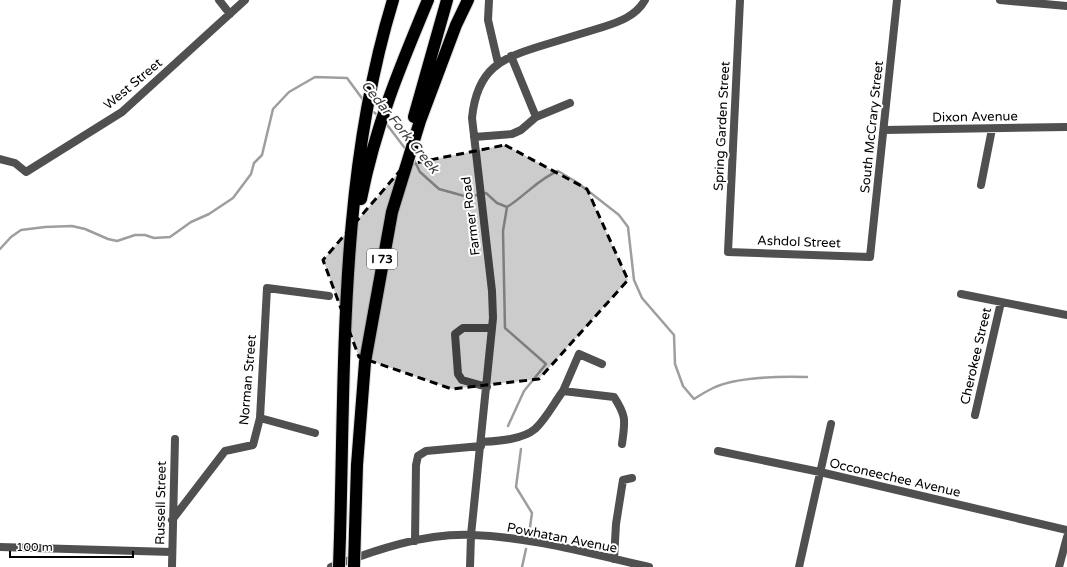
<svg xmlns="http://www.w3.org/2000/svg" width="1067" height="567" font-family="'Varela Round',sans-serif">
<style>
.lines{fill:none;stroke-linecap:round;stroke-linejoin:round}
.stream{stroke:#9e9e9e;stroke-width:2.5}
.highway-casing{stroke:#dbdbdb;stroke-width:14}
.minor{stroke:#505050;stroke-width:8}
.highway{stroke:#000;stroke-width:12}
.highway-bridge-casing{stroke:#dbdbdb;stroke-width:14;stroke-linecap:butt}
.highway-bridge{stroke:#000;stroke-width:12}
.marked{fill:#000;fill-opacity:0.2;stroke:#000;stroke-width:3;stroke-dasharray:8 5;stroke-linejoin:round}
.labels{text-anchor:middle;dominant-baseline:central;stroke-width:4;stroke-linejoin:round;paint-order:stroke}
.shield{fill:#fff;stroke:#4c4c4c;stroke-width:1}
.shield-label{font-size:12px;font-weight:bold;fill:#000}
.street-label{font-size:13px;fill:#000;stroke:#fff}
.water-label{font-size:14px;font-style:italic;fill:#3f3f3f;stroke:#fff}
</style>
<rect width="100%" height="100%" fill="#fff"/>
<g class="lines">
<path class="stream" d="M371,110L380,117
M385,122L407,151
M413,158L420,172L439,189L468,197L486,193L497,203L507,207C525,196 538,179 558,171L578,183L619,215L628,227L634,280L642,298L674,335L675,364L683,386L694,399C700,395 707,391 713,388C736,377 782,376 807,377
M507,207L503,231L505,328L546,364L524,391L508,426
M0,249L11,237L21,230L45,227L72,226L85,229L108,239L117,241L135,235H145L154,238L170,237L191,222L209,214L233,198L251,174L254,163L262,155L273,109L289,92L315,77L347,78L364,101
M521,449L516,487L532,513L529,534
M522,567L526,549"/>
<defs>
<path id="highway" d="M414,117L447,0
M361,199C375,127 400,67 428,0
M355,531L357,465L365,362L392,212L420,121L456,25L468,0
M340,536C345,356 340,174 393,0"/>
</defs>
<use href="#highway" class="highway-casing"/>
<path class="minor" d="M219,0L230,14
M489,0L488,20L498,63
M740,0L728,252L870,257L897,0
M1000,0L1067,6
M511,56L536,117
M884,130L1067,127
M474,137L512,134L521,130L536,117L570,103
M0,159L15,163L26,172L122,112L245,0
M981,185L992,129
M961,294L1067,315
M487,387L462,380L458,374L455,334L463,328H492
M563,391L579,354L602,364
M975,415L1001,302
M260,418L315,433
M481,442C497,441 522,440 535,429C546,419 554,403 563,391L614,397C627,417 625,421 622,444
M718,451L820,472L1067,530
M172,520L225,451L253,445L260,418L267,288L329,296
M415,541L416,465L418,456L426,451L481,446
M0,547L172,552
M614,559L616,524L623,480L632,478
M172,567L175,439
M331,567C375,550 424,533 472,535C532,537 591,554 649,567
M470,567L471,535L493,318L492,291L472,118C477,68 501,58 544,45C564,39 583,33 603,27C619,22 636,16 645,0
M799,567L831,424
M1059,567L1067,537"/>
<use href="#highway" class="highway"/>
<defs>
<path id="highway-bridge" d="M339,567L340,536
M354,567L355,531"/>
</defs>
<use href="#highway-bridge" class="highway-bridge-casing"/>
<use href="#highway-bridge" class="highway-bridge"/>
</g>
<path class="marked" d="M505,145L587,189L628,280L539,379L452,389L359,357L323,260L405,165Z"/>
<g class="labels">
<rect class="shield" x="367" y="249" width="30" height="20" rx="3"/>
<g class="shield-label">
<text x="382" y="259">I 73</text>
</g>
<g class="street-label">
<text transform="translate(133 84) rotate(-40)">West Street</text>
<text transform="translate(975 117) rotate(-1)">Dixon Avenue</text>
<text transform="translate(722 126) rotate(-87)">Spring Garden Street</text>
<text transform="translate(872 127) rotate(-84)">South McCrary Street</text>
<text transform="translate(471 216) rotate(-97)">Farmer Road</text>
<text transform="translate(799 242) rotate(2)">Ashdol Street</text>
<text transform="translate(976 356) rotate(-77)">Cherokee Street</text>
<text transform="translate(248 380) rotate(-85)">Norman Street</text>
<text transform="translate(895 478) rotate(13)">Occoneechee Avenue</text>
<text transform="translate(161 503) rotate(-89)">Russell Street</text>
<text transform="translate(562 538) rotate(11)">Powhatan Avenue</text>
</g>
<g class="water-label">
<text transform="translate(400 127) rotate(51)">Cedar Fork Creek</text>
</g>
</g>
<path d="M10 551v6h123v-6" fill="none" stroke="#000000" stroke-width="2"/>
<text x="16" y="551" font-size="12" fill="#000000" stroke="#ffffff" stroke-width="3" paint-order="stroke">100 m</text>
</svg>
